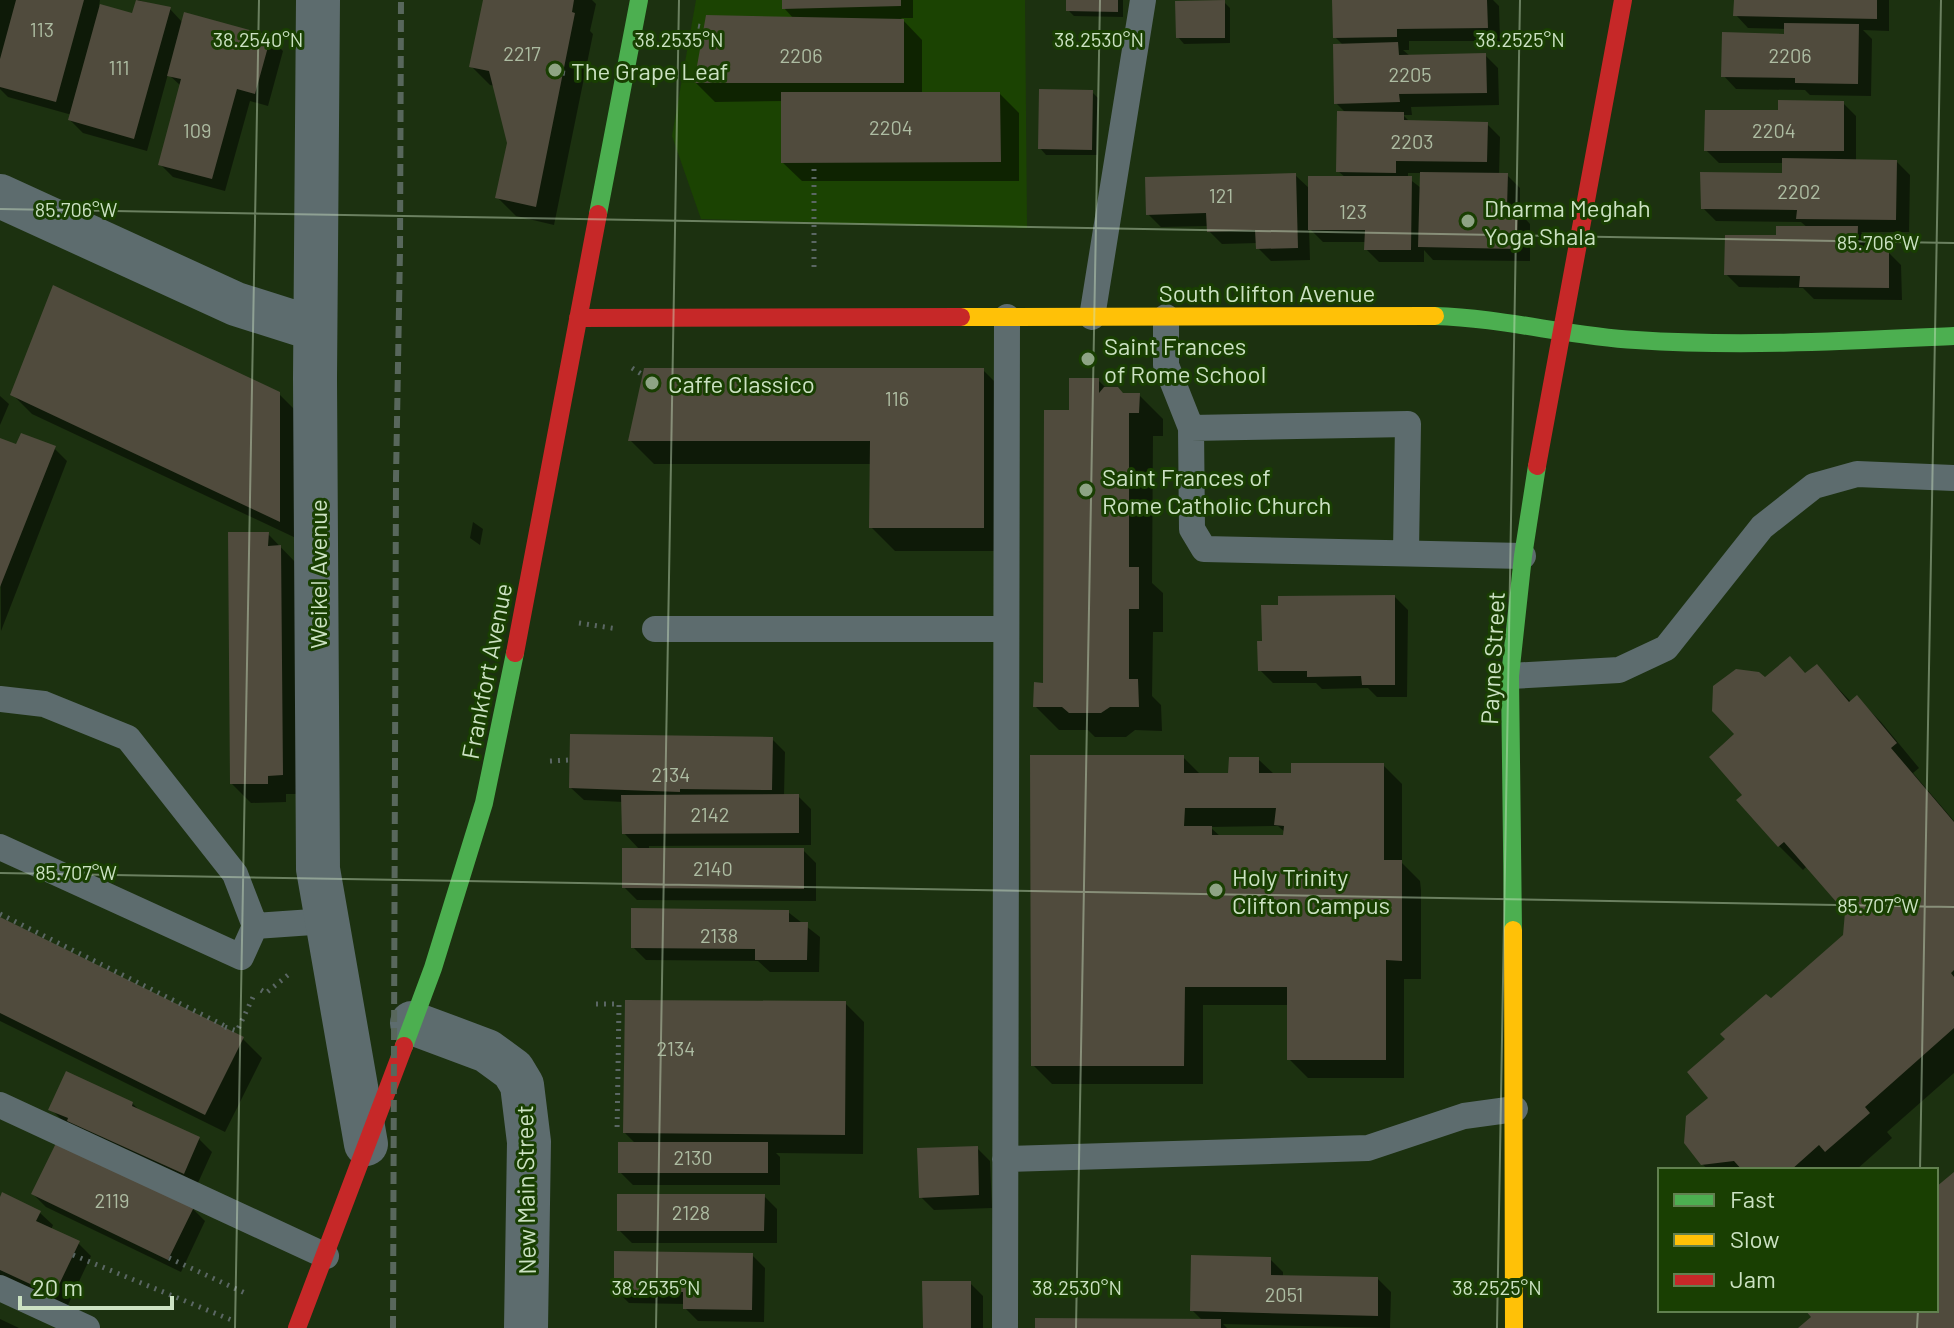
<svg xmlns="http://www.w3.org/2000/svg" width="1954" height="1328" font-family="Barlow,sans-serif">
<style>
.built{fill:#1b4302}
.shadow{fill:#0007;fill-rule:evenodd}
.building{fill:#504b3d;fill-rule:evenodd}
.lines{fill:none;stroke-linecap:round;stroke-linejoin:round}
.path{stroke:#5b6764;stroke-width:5;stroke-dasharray:2 6;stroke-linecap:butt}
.lane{stroke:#5d6c6e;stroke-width:26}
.street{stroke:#5d6c6e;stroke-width:44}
.fast{stroke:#4caf50;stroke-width:18}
.slow{stroke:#ffc107;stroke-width:18}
.jam{stroke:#c62828;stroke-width:18}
.rail{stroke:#58675c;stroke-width:6;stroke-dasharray:12 6;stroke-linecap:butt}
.ticks{fill:none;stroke:#cce2c3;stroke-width:2;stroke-opacity:0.45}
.poi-dot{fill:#8ea484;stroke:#193f02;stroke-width:3}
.labels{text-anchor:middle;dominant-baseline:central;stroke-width:6;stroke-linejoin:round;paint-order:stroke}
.number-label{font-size:20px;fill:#adbca2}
.poi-label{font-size:24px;fill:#cce2c3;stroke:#193f02;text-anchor:start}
.street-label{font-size:24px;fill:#cce2c3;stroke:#193f02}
.ticks-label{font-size:20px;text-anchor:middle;fill:#cce2c3;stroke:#193f02;stroke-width:6;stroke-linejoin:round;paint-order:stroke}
</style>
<rect width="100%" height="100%" fill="#1c3110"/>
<path class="built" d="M696,0H1025L1027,228L701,219L672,136Z"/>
<path class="shadow" d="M0,0H100L99,6L134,16L138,0L170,9L183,23L270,38L283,51L268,106L250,101L225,191L173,177L160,164L181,86L168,74L147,151L83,133L70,120L72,115L8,97L0,89Z
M485,0H592L596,4L590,31L593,34L554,225L516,216L497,197L509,143L495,86L490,85L471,66Z
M783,0H913V18H901L922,40V94H1000L1019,113V181H802L782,162L783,101L715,102L696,83L794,19L784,8Z
M1068,0H1123V17L1074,16L1068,10Z
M1334,0H1493L1499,6L1500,41H1409V50H1403L1410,56L1485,55L1498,68L1499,105L1411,107L1412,115H1403L1410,122L1487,124L1500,137L1499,175H1507L1520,188V213L1530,224V261L1433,260L1424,250V262H1379L1366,249L1367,242H1323L1309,228L1310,260L1271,261L1258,248V243L1222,244L1209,231L1208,226L1161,227L1148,214L1295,175L1310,189L1346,178L1338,171L1346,113L1336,103L1343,45L1335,37ZM1408,173H1422L1421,188L1408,178Z
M1736,0H1889V31L1863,30L1872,39L1871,96L1810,95L1805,90L1736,89L1724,76L1786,36V29L1748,28L1736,15Z
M1224,2L1230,8V43L1184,44L1178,37Z
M1092,92L1098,98L1097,155H1046L1040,148Z
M1843,103L1856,116V161L1897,162L1910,175L1909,232H1861L1870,241V252H1888L1901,265L1902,300L1814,299L1803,288L1739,287L1726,274L1778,237L1808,228L1801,222L1716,221L1703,208L1784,175V163H1719L1706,150L1780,112Z
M983,370L1007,394L1008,551H895L871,527L872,464H654L631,441Z
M1098,380L1107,389L1123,395H1139L1163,419V436H1153L1152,583L1163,593V632H1153L1152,696L1161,705L1162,731L1135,730L1126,737H1095L1088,730H1059L1035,706L1045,685L1071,412Z
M279,394L298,413V539L32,414L13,395Z
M0,396L9,404L0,425Z
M0,440L17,447L54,448L67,461L1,631Z
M473,522L483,529L480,545L470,538Z
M268,534L299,566L301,794H286V802L251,803L232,784Z
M1395,597L1408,610L1407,697H1377L1368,688L1322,689L1316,683H1273L1260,670Z
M1817,666L1852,703L1857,698L1881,722L1919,768L1913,773L1954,821V1073L1887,1132L1892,1138L1856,1170L1844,1168L1841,1170H1709L1702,1164L1711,1098L1728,1039L1845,936L1847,911L1807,866L1803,870L1779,846L1745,795L1736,734L1765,680L1807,675Z
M772,739L785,752L784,796H798L811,809V845L649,846V850H803L816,863V901L637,900L624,887L640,850L624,833L623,802L584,800L571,788Z
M1183,757L1201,775H1230L1258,759L1275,775L1383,765L1402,784V863L1420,881L1421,890V979H1404V1078H1308L1289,1059V1005H1203V1084H1052L1033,1065ZM1278,826L1286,833L1285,837H1221L1210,827Z
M788,912L820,937L819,972H770L758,961L646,960L633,947Z
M0,919L243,1039L262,1058L225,1132L0,1021Z
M845,1003L864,1022L863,1154L776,1153L780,1157V1185H633L620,1172L636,1144L625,1133Z
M132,1103L142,1113L199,1139L212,1152L197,1185L64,1122L51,1109Z
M977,1148L990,1161L992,1208L934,1210L921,1197Z
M33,1194L193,1209L205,1221L181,1272L46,1207Z
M3,1195L40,1213L53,1225L51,1230L78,1243L91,1256L67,1307L0,1275V1202Z
M764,1196L777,1209V1243H632L619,1230Z
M752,1255L765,1268L764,1322L698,1321L685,1308V1304L629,1303L616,1290Z
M1270,1259L1283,1272V1277L1378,1279L1391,1292L1390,1328L1223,1324L1227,1328H1037L1203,1321L1192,1310Z
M970,1283L983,1296V1328H925Z
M0,1319L19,1328H0Z"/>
<path class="building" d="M16,0H84L56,102L0,87V59Z
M136,0L171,7L134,139L68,120L100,4L132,13Z
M483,0H574L572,12L575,13L536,207L495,198L507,143L489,71L469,67Z
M782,0H901V6L782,9Z
M1066,0H1118V12L1066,11Z
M1225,0V38H1176L1175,1Z
M1332,0H1487L1488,28L1397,29V37L1333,38Z
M1734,0H1877V19L1733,16Z
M184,12L271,36L255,94L237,89L212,179L158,165L181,79L167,76Z
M706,15L904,19V83H694Z
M1784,23L1859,24L1858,84L1795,83V78L1721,77L1722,32L1784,34Z
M1398,42L1399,55L1486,53L1487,93L1399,94L1400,102L1334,104L1333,44Z
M1039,89L1093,90L1092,150L1038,149Z
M781,92H1000L1001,162L781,163Z
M1778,100L1844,101V151H1704L1705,110H1778Z
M1337,111L1404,112V120L1488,122L1487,162L1396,161V173L1336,172Z
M1782,158L1897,160L1896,220L1796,219L1797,210L1701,209L1700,172L1782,173Z
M1420,172L1508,173L1507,208L1518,209L1517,249L1418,247Z
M1296,173L1298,248L1256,249L1255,230L1207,232L1206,213L1146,215L1145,177Z
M1308,176H1412L1411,250H1364L1365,230H1308Z
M1776,226H1858L1857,250H1889V288L1799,287L1800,276L1724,275L1725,235H1776Z
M53,285L280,392V522L10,395Z
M644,368H984V528H869L870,441H628Z
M1069,378H1099V393L1104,387H1118L1123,393H1140L1139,413H1129V567H1139V609H1129V679H1138L1139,707H1110L1101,713H1069L1062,707H1033L1034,682L1043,683L1044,410H1069Z
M21,433L56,446L0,587V438L16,444Z
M228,532H269L268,546L281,545L283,775L268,776V784H230Z
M1395,595V685H1362L1361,676L1307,677V671H1258L1257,641H1262L1261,605H1278V596Z
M1790,656L1805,673L1817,664L1849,702L1857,695L1897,743L1891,748L1954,822V970L1951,973L1954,977V1028L1865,1107L1870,1113L1825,1152L1819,1145L1791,1170H1742L1734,1161L1701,1165L1684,1143L1686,1116L1708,1098L1687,1072L1725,1039L1720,1034L1766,994L1771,998L1843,935L1845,912L1784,842L1778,847L1736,800L1742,795L1709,757L1734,734L1712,711L1713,686L1736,669L1759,672L1765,677Z
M570,734L773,737L772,790L680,789V792L569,788Z
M1030,755H1184V773H1228L1229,757H1259V773H1291V763H1384V860H1402V961L1386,960V1060H1287V987H1185L1184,1066H1031ZM1185,808H1276L1274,825L1284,826L1283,835H1212V826H1184Z
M799,794V833L622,834L621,795Z
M622,848H804V889L622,888Z
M631,908L789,910V922H808L807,960H755V949L631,948Z
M0,917L244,1037L205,1115L0,1013Z
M625,1000L846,1001L845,1135L623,1133Z
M66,1071L133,1102L132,1106L200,1137L184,1174L67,1121L68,1118L48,1110Z
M60,1135L194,1207L168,1260L31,1194Z
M618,1142H768V1173H618Z
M978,1146L979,1195L919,1198L917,1148Z
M1954,1172V1328H1798L1811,1317L1805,1310H1936V1187Z
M2,1192L41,1211L36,1221L80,1241L54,1295L0,1270V1197Z
M617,1194H765L764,1231H617Z
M614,1251L753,1253L752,1310L683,1309V1292L614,1291Z
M1191,1255L1271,1257V1275L1378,1277V1316L1190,1311Z
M922,1281H971V1328H923Z
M1035,1318L1221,1319V1328H1035Z"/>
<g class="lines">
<path class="path" d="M698,26L703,27
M563,73L570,74
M814,267V163
M632,368L643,375
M579,623L618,629
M550,761L570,760
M0,914L225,1026
M261,990L266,993L288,975
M596,1004H619L617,1133
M225,1027L237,1031L254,995
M73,1255L234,1321
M169,1258L245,1293"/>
<path class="lane" d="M1092,317L1143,0
M1166,317V365L1191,428L1192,529L1204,549L1523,556
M1191,428L1408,424L1406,552
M655,629H1006
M1510,676L1619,670L1666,648L1762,527L1814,486L1857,474L1954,478
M0,699L44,704L128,738L235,874L255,926L241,957L0,847
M255,926L327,921
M0,1105L326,1256
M1005,1159L1368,1148L1464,1116L1515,1109
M0,1288L87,1328
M1005,1328L1007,317"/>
<path class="street" d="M318,0L315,379L318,869L366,1144
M0,196L236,304L315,329
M412,1023L487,1051L513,1070L522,1085L529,1142L526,1328"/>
<path class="fast" d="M598,214L639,0
M1435,316C1503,318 1568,336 1636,340C1742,347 1848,341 1954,336
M1513,930L1510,676L1523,556L1537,466
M404,1046L433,968L484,803L515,653"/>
<path class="slow" d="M961,317L1435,316
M1513,930L1514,1328"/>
<path class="jam" d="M578,318L961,317
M1537,466L1623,0
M515,653L598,214
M297,1328L404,1046"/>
<path class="rail" d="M393,1328L396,478L400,251L401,0"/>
</g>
<path class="ticks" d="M0,209L1954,243M0,873L1954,907M1920,1170L1941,0M235,1328L259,0M656,1328L679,0M1076,1328L1100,0M1497,1328L1520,0M1917,1328L1918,1310"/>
<g class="poi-dot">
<circle cx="555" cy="70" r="8"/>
<circle cx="1468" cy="221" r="8"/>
<circle cx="1088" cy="359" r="8"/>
<circle cx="652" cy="383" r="8"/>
<circle cx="1086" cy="490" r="8"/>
<circle cx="1216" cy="890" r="8"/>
</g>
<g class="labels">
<g class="number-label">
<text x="42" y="29">113</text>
<text x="522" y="53">2217</text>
<text x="801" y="55">2206</text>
<text x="1790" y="55">2206</text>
<text x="119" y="67">111</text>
<text x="1410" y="74">2205</text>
<text x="891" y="127">2204</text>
<text x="197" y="130">109</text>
<text x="1774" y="130">2204</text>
<text x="1412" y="141">2203</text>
<text x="1799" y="191">2202</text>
<text x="1221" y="195">121</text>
<text x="1353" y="211">123</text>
<text x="897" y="398">116</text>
<text x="671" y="774">2134</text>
<text x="710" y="814">2142</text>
<text x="713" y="868">2140</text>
<text x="719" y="935">2138</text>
<text x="676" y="1048">2134</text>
<text x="693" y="1157">2130</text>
<text x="112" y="1200">2119</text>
<text x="691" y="1212">2128</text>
<text x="1284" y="1294">2051</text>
</g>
<g class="poi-label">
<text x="571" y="70">The Grape Leaf</text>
<text x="1484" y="207">Dharma Meghah<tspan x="1484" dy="28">Yoga Shala</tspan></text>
<text x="1104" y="345">Saint Frances<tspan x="1104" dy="28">of Rome School</tspan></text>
<text x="668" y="383">Caffe Classico</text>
<text x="1102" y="476">Saint Frances of<tspan x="1102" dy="28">Rome Catholic Church</tspan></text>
<text x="1232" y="876">Holy Trinity<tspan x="1232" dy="28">Clifton Campus</tspan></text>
</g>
<g class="street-label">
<text x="1267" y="292">South Clifton Avenue</text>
<text transform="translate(317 574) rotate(-90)">Weikel Avenue</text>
<text transform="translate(1492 658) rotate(-87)">Payne Street</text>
<text transform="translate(486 671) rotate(-79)">Frankfort Avenue</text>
<text transform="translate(525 1190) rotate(-91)">New Main Street</text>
</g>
</g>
<g class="ticks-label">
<text x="258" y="47">38.2540°N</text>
<text x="679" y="47">38.2535°N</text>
<text x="1099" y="47">38.2530°N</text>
<text x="1520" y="47">38.2525°N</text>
<text x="76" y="217">85.706°W</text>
<text x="1878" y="250">85.706°W</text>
<text x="76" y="880">85.707°W</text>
<text x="1878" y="913">85.707°W</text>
<text x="656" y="1295">38.2535°N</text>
<text x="1077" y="1295">38.2530°N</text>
<text x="1497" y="1295">38.2525°N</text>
</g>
<rect x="1658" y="1168" width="280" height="144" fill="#193f02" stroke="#61804f" stroke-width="2"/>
<rect x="1674" y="1194" width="40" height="12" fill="#4caf50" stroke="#61804f" stroke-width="2"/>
<text x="1730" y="1208" font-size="24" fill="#cce2c3">Fast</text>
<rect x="1674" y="1234" width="40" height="12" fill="#ffc107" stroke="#61804f" stroke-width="2"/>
<text x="1730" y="1248" font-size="24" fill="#cce2c3">Slow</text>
<rect x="1674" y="1274" width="40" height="12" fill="#c62828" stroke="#61804f" stroke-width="2"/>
<text x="1730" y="1288" font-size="24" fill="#cce2c3">Jam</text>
<path d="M20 1296v12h152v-12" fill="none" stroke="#cce2c3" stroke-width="4"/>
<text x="32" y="1296" font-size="24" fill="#cce2c3" stroke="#193f02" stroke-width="6" paint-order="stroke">20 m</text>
</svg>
